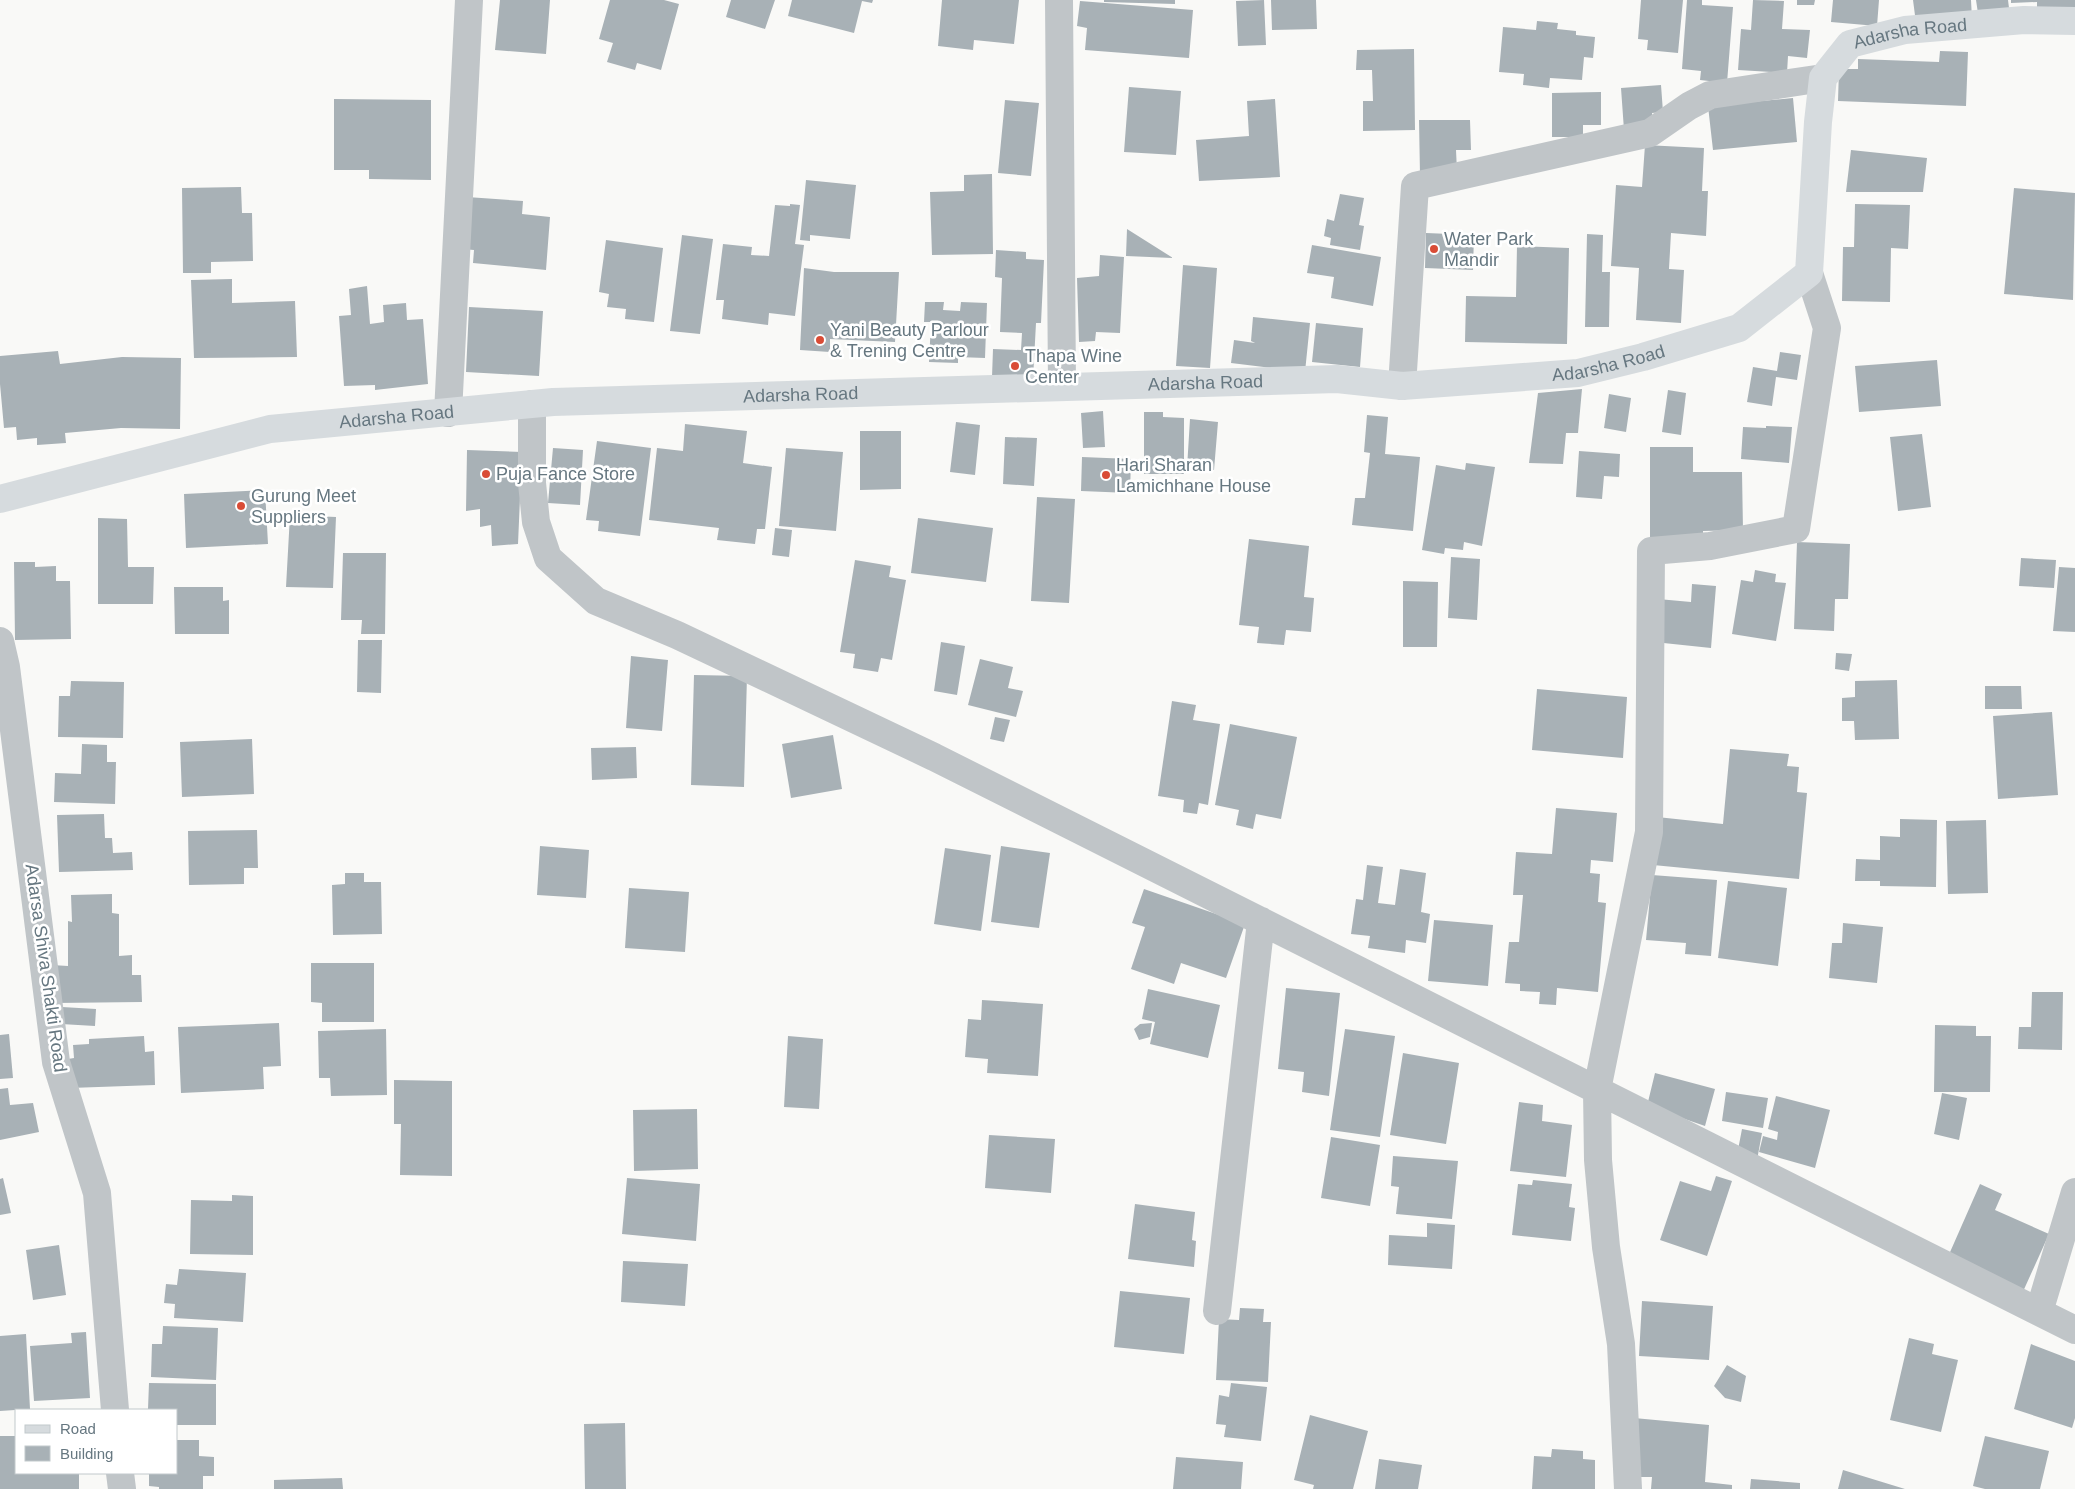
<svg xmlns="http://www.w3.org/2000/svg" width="2075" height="1489" font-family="Arial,sans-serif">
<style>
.building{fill:#a8b1b6}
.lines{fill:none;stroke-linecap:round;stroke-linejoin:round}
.street{stroke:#c0c5c8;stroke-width:28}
.secondary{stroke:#d6dbde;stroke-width:28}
.poi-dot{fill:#d94c36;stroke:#fff;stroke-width:2}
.labels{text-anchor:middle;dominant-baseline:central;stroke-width:5;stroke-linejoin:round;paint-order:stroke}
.street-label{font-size:18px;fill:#667780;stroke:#fff}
.poi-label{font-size:18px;fill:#667780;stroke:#fff;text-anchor:start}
</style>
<rect width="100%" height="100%" fill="#f9f9f7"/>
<path class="building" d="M500,0H550L546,54L495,50Z
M610,0H664L679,4L661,70L637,63L635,70L607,62L613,43L599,39Z
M731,0H775L765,29L726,17Z
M792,0H873L872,3L862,1L854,33L788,16Z
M942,0H1019L1014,44L974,40L973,50L938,46Z
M1104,0H1175V4L1104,2Z
M1264,0L1266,45L1238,46L1236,1Z
M1271,0H1316L1317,29L1272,30Z
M1641,0H1683L1678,53L1647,50L1648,40L1638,39Z
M1687,0H1702V5L1733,7L1727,83L1700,80L1701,71L1682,69Z
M1753,0L1784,1L1782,29L1810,30L1807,58L1788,56L1787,73L1738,70L1741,29L1751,30Z
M1797,0H1815L1814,5H1797Z
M1833,0H1879L1877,26L1831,22Z
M1913,0H1971L1972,19L1916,23Z
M1976,0H2008L2010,16L1979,20Z
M2011,0H2075V9L2037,11V2L2011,3Z
M1080,1L1193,10L1189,58L1085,50L1087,28L1077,26Z
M1537,21L1558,23L1557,29L1576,31V35L1595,37L1593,58L1584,57L1582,80L1550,78L1549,88L1523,85L1524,74L1499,72L1503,27L1536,30Z
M1414,49L1415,130L1363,131V101H1373L1372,70H1356L1357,50Z
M1940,51L1968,52L1966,106L1838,101L1839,69H1858V59L1939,62Z
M1661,85L1663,112L1652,113L1653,128L1624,130L1621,88Z
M1129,87L1181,91L1176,155L1124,152Z
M1601,92V125H1583V137H1552V93Z
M1793,98L1797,142L1713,150L1708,106Z
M334,99L431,100V180L369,179V170H334Z
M1275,99L1280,177L1199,181L1196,140L1249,136L1247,101Z
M1005,100L1039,103L1031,176L998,173Z
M1419,120H1470L1471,150H1456L1457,171L1420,175Z
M1645,145L1704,148L1702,191H1708L1706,236L1671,233L1669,269L1684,270L1681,323L1636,320L1639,268L1611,266L1616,185L1642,187Z
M1851,150L1927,158L1923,192H1846Z
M992,174L993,254L932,255L930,192L964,191V175Z
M806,180L856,185L850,239L810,235V241L800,240Z
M241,187L242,213H252L253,261L211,262V273H183L182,188Z
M2014,188L2075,193L2073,300L2004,294Z
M1340,194L1364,198L1359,225L1364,226L1360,250L1330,245L1331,238L1324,236L1327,219L1334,221Z
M467,197L523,201L522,214L550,217L546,270L473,263L474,250L462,249Z
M790,204L800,205L795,244L804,245L795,316L769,313L768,325L722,319L724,300H716L723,244L752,247L751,255L769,256L775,205L790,206Z
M1855,204L1910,205L1908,249L1891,248L1890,302L1842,301L1843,247H1854Z
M1127,229L1173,258L1126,256Z
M1426,233L1474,235L1473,270L1425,268Z
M1587,234L1603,235L1602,272H1610L1609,327H1585Z
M682,235L713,239L700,334L670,331Z
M606,240L663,248L654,322L625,319L626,309L607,307L609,294L599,292Z
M1312,245L1381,257L1373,306L1331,298L1334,277L1307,273Z
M1517,246L1569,248L1567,344L1465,342L1466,296L1516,297Z
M996,250L1026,252V259L1044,260L1041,323H1036L1033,379L992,377L993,349L1021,350L1022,333L1000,332L1002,278L995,277Z
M1100,255L1124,257L1120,333L1096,332L1095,341L1079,342L1077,278L1099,276Z
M1183,265L1217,268L1210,368L1176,366Z
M804,268L834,272H899L895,342L830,339V352L800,350Z
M232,279V303L295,301L297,357L194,358L191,280Z
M367,286L370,324L384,322L383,305L406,303L407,320L423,319L428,384L375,390V385L344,386L339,316L351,315L349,289Z
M925,302H944L943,310L960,311L961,302L987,303L985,358L958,357V363L929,362L931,322H924Z
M469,307L543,311L539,376L466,372Z
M1253,317L1310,323L1305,372L1231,363L1234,340L1255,343L1251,341Z
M1316,323L1363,328L1360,367L1312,362Z
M58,351L60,364L122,357L181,358L180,429L121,428L65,433L66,443L37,445V438L17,440L16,427L4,428L0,384V356Z
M1780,352L1801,355L1797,380L1776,377L1772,406L1747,402L1753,367L1777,371Z
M1937,360L1941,406L1859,412L1855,366Z
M1582,389L1578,433H1566L1563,464L1529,463L1538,393Z
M1668,390L1686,393L1681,435L1662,432Z
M1609,394L1631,398L1626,432L1604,428Z
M1103,411L1105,447L1083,448L1081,413Z
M1144,412H1163V417L1184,418V474H1144Z
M1367,415L1388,417L1385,454L1420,457L1413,531L1352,525L1355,498H1365L1370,453L1364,452Z
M1190,419L1218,422L1214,470L1187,468Z
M956,422L980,425L975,475L950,472Z
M685,424L747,431L743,463L772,467L765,529H757L755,544L717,540L719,528L649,520L657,448L683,451Z
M1766,426L1792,427L1789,463L1741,459L1743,427L1766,428Z
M860,431H901V489L860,490Z
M1922,434L1931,507L1898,511L1890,437Z
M1005,437L1037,438L1034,486L1003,484Z
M597,441L651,448L640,536L598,531L599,521L586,520Z
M1650,447H1693V472H1742L1743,530L1703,531V541L1650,542Z
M553,448L583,450L580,505L548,503Z
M786,448L843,452L836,531L779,526Z
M467,450L522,452L518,544L492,546L491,525L480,527V509L466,511Z
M1579,451L1620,454L1619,477L1604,476L1602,499L1576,497Z
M1082,457L1131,459L1130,493L1081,491Z
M1466,463L1495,467L1482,546L1464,542L1463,550L1445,548L1444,554L1422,550L1436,465L1465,470Z
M265,490L268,544L186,548L184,494Z
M1037,497L1075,499L1069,603L1031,601Z
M290,515L336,517L333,588L286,587Z
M98,518L127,519L128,567H154L153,604H98Z
M918,518L993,528L986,582L911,573Z
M775,528L792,530L789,557L772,555Z
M1249,539L1309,546L1304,597L1314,598L1311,632L1286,630L1284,645L1257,643L1259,627L1239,625Z
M1797,542L1850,544L1848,599H1835L1834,631L1794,629Z
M343,553H386L385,634H361L362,620H341Z
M1451,557L1480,559L1477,620L1448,618Z
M2021,558L2056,560L2054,588L2019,586Z
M855,560L891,566L889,577L906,580L892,660L881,658L878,672L853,668L855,654L840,652Z
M14,562H35V567L56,566V581H70L71,639L15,640Z
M2059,567L2075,568V632L2053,631Z
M1755,570L1776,574L1775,582L1786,583L1776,641L1732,634L1741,580L1753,582Z
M1403,581L1438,582L1437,647H1403Z
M1692,584L1716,586L1711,648L1654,642L1658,599L1691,602Z
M174,587H223V601L229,600V634H175Z
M358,640H382L381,693L357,692Z
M941,642L965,646L957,695L934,691Z
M1836,653L1852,654L1849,671L1835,669Z
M631,656L668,660L662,731L626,728Z
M980,659L1013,667L1008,688L1023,691L1016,717L968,705Z
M694,675L747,676L744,787L691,785Z
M1897,680L1899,739L1855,740L1854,721H1842V698L1855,697V681Z
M71,681L124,682L123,738L58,737L59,696H70Z
M1985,686H2021L2022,709H1985Z
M1537,689L1627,697L1623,758L1532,750Z
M1172,701L1196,705L1193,720L1220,724L1208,805L1199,803L1197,814L1183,812L1184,800L1158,796Z
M2052,712L2058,795L1998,799L1993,716Z
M995,717L1010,720L1004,742L990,739Z
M1230,724L1297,737L1281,819L1256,814L1253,829L1236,825L1239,810L1215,805Z
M833,735L842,789L791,798L782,744Z
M252,739L254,794L182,797L180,742Z
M82,744L107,745V762H116L115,804L54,802L55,773L81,774Z
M636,747L637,778L592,780L591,748Z
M1730,749L1789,754L1787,766L1799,767L1797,792L1807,793L1799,879L1653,865L1657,817L1723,824Z
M1556,808L1617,813L1613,862L1591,860L1590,873L1600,874L1598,902L1606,903L1598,992L1557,988L1556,1005L1539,1004L1540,992L1520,991V984L1505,983L1509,942H1519L1523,895H1513L1516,852L1552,854Z
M104,814L105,838H112L113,853L132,852L133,870L59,872L57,815Z
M1900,819L1937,820L1936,887L1880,886V881H1855L1856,859L1880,860V836L1900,837Z
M1986,820L1988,893L1948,894L1946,821Z
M257,830L258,868H244V884L189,885L188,831Z
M540,846L589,850L586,898L537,895Z
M1001,846L1050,853L1039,928L991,922Z
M945,848L991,855L981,931L934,924Z
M1367,865L1383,867L1378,903L1395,905L1400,869L1426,873L1421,912L1430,914L1426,943L1406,940L1405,953L1368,948L1370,936L1351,934L1356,899L1363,900Z
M345,873H364V882H381L382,934L333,935L332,885L345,884Z
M1652,875L1717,880L1711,956L1685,954L1686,943L1646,940Z
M1728,881L1787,888L1778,966L1718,958Z
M629,888L689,892L685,952L625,948Z
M1144,889L1245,924L1226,978L1181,963L1174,984L1131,969L1145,927L1132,923Z
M112,894V913L119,914V956L132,955V975H141L142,1002L55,1003L52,965L68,966V921L72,922L71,895Z
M1434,920L1493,925L1488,986L1428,981Z
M1843,923L1883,927L1877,983L1829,978L1832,943H1842Z
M311,963H374V1022H322V1003L311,1002Z
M1286,988L1340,993L1329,1096L1302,1092L1304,1072L1278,1069Z
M1148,989L1220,1005L1208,1058L1150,1044L1155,1022L1142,1019Z
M2032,992H2063L2062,1050L2018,1049L2019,1027H2031Z
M982,1000L1043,1004L1038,1076L987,1073L988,1059L965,1057L968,1019L981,1020Z
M62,1007L96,1009L95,1026L61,1024Z
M279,1023L281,1066L263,1067L264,1089L181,1093L178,1027Z
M1152,1023L1150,1037L1139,1040L1134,1029L1140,1024Z
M1935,1025L1976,1026V1036H1991L1990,1092H1934Z
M386,1029L387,1095L331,1096L330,1078H319L318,1031Z
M1345,1029L1395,1036L1380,1137L1330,1130Z
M9,1034L13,1078L0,1079V1035Z
M144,1036L145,1052L154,1051L155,1085L70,1088L68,1059L74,1058L73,1045L89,1044V1039Z
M788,1036L823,1039L819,1109L784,1107Z
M1403,1053L1459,1063L1446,1144L1390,1135Z
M1655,1073L1715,1089L1705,1126L1647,1106Z
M394,1080L452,1081V1176L400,1175L401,1124H394Z
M8,1088L10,1105L33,1103L39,1132L0,1140V1089Z
M1726,1092L1768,1098L1763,1128L1722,1121Z
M1942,1093L1967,1098L1959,1140L1934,1134Z
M1776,1096L1830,1110L1815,1168L1759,1152L1763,1136L1777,1140L1778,1132L1768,1129Z
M1519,1102L1543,1105L1542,1121L1572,1125L1566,1177L1510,1171Z
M697,1109L698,1169L634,1171L633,1110Z
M1742,1129L1762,1133L1757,1160L1737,1155Z
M989,1135L1055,1139L1051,1193L985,1188Z
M1331,1137L1380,1145L1370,1206L1321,1198Z
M1393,1156L1458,1161L1452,1219L1396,1214L1399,1187L1391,1186Z
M1716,1176L1732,1181L1707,1256L1660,1240L1680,1181L1711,1191Z
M3,1178L11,1213L0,1215V1179Z
M627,1178L700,1184L696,1241L622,1234Z
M1533,1180L1572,1184L1569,1207L1575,1208L1571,1241L1512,1235L1518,1184L1532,1185Z
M1980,1184L2002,1194L1995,1210L2049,1234L2021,1296L1947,1259Z
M232,1195L253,1196V1255L190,1254L191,1200L232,1201Z
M1135,1204L1195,1212L1192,1240L1196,1241L1194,1267L1128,1259Z
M1427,1223L1455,1225L1452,1269L1388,1265L1389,1235L1427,1237Z
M59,1245L66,1295L33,1300L26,1250Z
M623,1261L688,1264L685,1306L621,1302Z
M179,1269L246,1273L243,1322L174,1318L175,1304L164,1303L166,1284L177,1285Z
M1120,1291L1190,1298L1184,1354L1114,1347Z
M1642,1301L1713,1306L1709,1360L1639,1356Z
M1240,1308L1264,1309L1263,1322H1271L1268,1382L1216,1380L1219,1319L1239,1320Z
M163,1326L218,1328L216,1380L151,1377L152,1344H162Z
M86,1332L90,1398L34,1401L30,1346L72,1343L71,1333Z
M26,1334L30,1409L0,1411V1336Z
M1909,1338L1934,1344L1932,1354L1958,1360L1941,1432L1890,1420Z
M2031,1344L2075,1361V1418L2072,1428L2014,1409Z
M1727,1365L1746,1376L1741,1402L1725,1398L1714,1386Z
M149,1383L216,1384V1425H176V1410L148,1409Z
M1231,1383L1267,1387L1261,1441L1224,1437L1226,1425L1216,1424L1219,1395L1229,1397Z
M1310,1415L1368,1431L1353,1489H1313L1314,1485L1294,1480Z
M1634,1418L1709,1425L1705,1482L1732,1485V1489H1651L1652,1477H1632Z
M625,1423L626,1489H585L584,1424Z
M0,1436H16V1473H79V1489H0Z
M1985,1436L2049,1451L2040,1489H1985L1973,1486Z
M176,1440H199V1456L214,1457V1476H203V1489H159V1487L149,1486V1473H176Z
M1552,1449L1583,1451V1459L1595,1460V1489H1532L1534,1456L1551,1457Z
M1176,1457L1243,1462L1241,1489H1173Z
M1379,1459L1422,1465L1418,1489H1375Z
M1843,1470L1905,1489H1838Z
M342,1478L343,1489H274V1480Z
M1751,1479L1800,1483V1489H1750Z"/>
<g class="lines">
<path class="street" d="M1059,0L1062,386
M1402,386L1415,186L1650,133L1689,106L1710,95L1823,78
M532,404V483L536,522L548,558L596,601L677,635L934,757L2039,1312
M448,413L469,0
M0,641L6,667L56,1062L97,1193L115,1410
M2075,1192L2039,1312L2075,1330
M1217,1311L1261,921
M120,1473L122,1489
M1628,1489L1621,1344L1606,1247L1598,1160L1597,1090L1649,832L1651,551L1710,546L1796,529L1827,328L1809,273"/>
<path class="secondary" id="s1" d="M0,499L270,429L553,402L1337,379L1402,386L1578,373L1643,357L1739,328L1809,273L1818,122L1823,78L1850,44L1905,30L2024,20L2075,21"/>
</g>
<g class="poi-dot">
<circle cx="1434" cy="249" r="5"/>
<circle cx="820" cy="340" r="5"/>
<circle cx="1015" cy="366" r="5"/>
<circle cx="486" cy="474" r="5"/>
<circle cx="1106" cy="475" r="5"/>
<circle cx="241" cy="506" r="5"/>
</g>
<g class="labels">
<g class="street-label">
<text stroke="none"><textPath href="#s1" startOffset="2146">Adarsha Road</textPath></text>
<text stroke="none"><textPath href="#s1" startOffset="1621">Adarsha Road</textPath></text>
<text stroke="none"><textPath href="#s1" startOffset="1216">Adarsha Road</textPath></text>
<text stroke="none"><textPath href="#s1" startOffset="811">Adarsha Road</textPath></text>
<text stroke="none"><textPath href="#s1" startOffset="406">Adarsha Road</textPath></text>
<text transform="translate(46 968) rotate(82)">Adarsa Shiva Shakti Road</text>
</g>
<g class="poi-label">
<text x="1444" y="239">Water Park<tspan x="1444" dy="21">Mandir</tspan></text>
<text x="830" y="330">Yani Beauty Parlour<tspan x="830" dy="21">&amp; Trening Centre</tspan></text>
<text x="1025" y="356">Thapa Wine<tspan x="1025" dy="21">Center</tspan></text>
<text x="1116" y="465">Hari Sharan<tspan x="1116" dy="21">Lamichhane House</tspan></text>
<text x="496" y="474">Puja Fance Store</text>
<text x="251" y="496">Gurung Meet<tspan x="251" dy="21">Suppliers</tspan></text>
</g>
</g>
<rect x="15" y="1409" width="162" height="65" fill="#ffffff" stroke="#c2c9cc"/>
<rect x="25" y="1425" width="25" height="8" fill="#d6dbde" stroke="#c2c9cc"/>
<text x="60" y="1434" font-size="15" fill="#667780">Road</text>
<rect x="25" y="1446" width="25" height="15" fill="#a8b1b6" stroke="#c2c9cc"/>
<text x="60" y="1459" font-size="15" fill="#667780">Building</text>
</svg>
